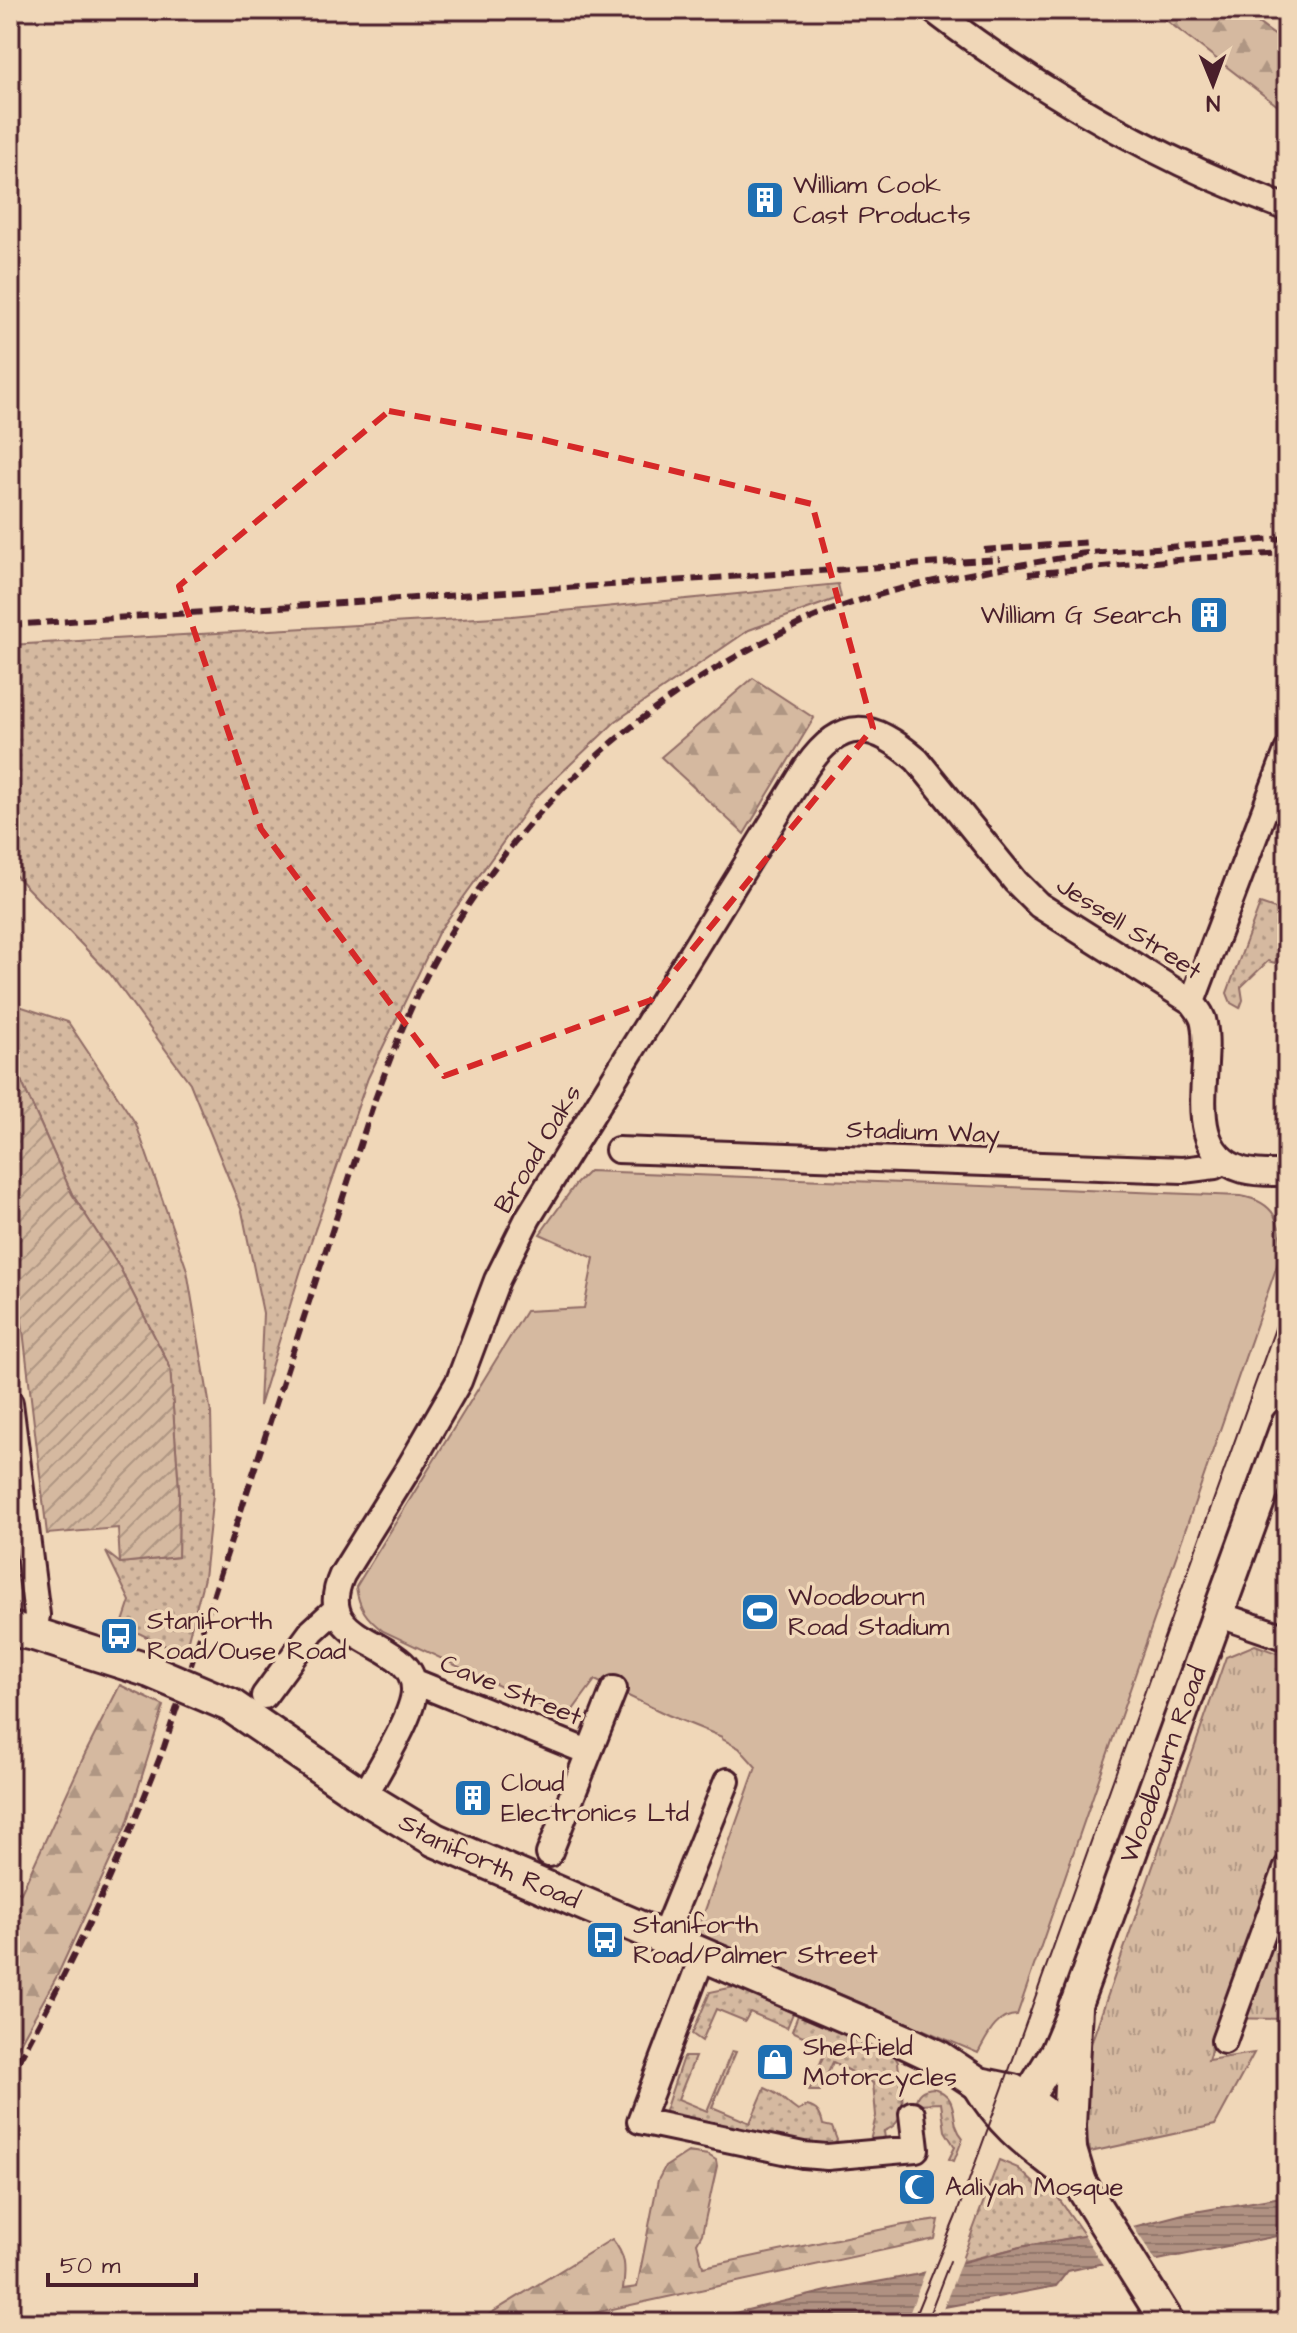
<svg xmlns="http://www.w3.org/2000/svg" width="1297" height="2333" font-family="'Architects Daughter',sans-serif">
<style>
.grass{fill:url(#grass-dots);stroke:#906c66;stroke-width:2}
.forest{fill:url(#forest-firs);stroke:#906c66;stroke-width:2}
.park{fill:url(#park-tufts);stroke:#906c66;stroke-width:2}
.garden{fill:url(#garden-furrows);stroke:#906c66;stroke-width:2}
.pitch{fill:#d5b9a0;stroke:#906c66;stroke-width:2}
.water{fill:url(#water-rules);stroke:#87635f;stroke-width:2}
.pier{fill:#f0d7b8}
.lines{fill:none;stroke-linecap:round;stroke-linejoin:round}
.minor-casing{stroke:#4a1f2b;stroke-width:30}
.tertiary-casing{stroke:#4a1f2b;stroke-width:36}
.secondary-casing{stroke:#4a1f2b;stroke-width:38}
.minor{stroke:#f0d7b8;stroke-width:24}
.tertiary{stroke:#f0d7b8;stroke-width:30}
.secondary{stroke:#f0d7b8;stroke-width:32}
.tram{stroke:#4a1f2b;stroke-width:2}
.rail{stroke:#4a1f2b;stroke-width:6;stroke-dasharray:12 6;stroke-linecap:butt}
.secondary-bridge-casing{stroke:#4a1f2b;stroke-width:38;stroke-linecap:butt}
.secondary-bridge{stroke:#f0d7b8;stroke-width:32}
.marked{fill:none;stroke:#d62828;stroke-width:6;stroke-dasharray:16 10;stroke-linejoin:round}
.labels{text-anchor:middle;dominant-baseline:central;stroke-width:7;stroke-linejoin:round;paint-order:stroke}
.poi-label{font-size:26px;fill:#4a1f2b;stroke:#f0d7b8;text-anchor:start}
.street-label{font-size:26px;fill:#4a1f2b;stroke:#f0d7b8}
</style>
<defs>
<pattern id="grass-dots" width="8" height="8" patternUnits="userSpaceOnUse" patternTransform="scale(2)"><rect width="8" height="8" fill="#d5b9a0"/><path d="M2 2h.1M6 6h.1" fill="none" stroke="#af9683" stroke-width="1.8" stroke-linecap="round"/></pattern>
<pattern id="forest-firs" width="22" height="20" patternUnits="userSpaceOnUse" patternTransform="scale(2)"><rect width="22" height="20" fill="#d5b9a0"/><path d="M5 1l3.5 6h-7zM16 11l3.5 6h-7z" fill="#af9683"/></pattern>
<pattern id="park-tufts" width="24" height="20" patternUnits="userSpaceOnUse" patternTransform="scale(2)"><rect width="24" height="20" fill="#d5b9a0"/><path d="M3 7l-1-3M5 7V3M7 7l1-3M15 17l-1-3M17 17v-4M19 17l1-3" fill="none" stroke="#af9683"/></pattern>
<pattern id="garden-furrows" width="10" height="10" patternUnits="userSpaceOnUse" patternTransform="scale(2)"><rect width="10" height="10" fill="#d5b9a0"/><path d="M-1 1l2-2M0 10L10 0M9 11l2-2" fill="none" stroke="#af9683"/></pattern>
<pattern id="water-rules" width="6" height="5" patternUnits="userSpaceOnUse" patternTransform="scale(2)"><rect width="6" height="5" fill="#b09182"/><path d="M0 2.5h6" fill="none" stroke="#91766b"/></pattern>
</defs>
<rect width="100%" height="100%" fill="#f0d7b8"/>
<filter id="ink" filterUnits="userSpaceOnUse"><feTurbulence type="fractalNoise" baseFrequency=".0125" numOctaves="2"/><feDisplacementMap in="SourceGraphic" scale="16" xChannelSelector="R" yChannelSelector="G"/><feConvolveMatrix kernelMatrix="1 2 1 2 8 2 1 2 1" color-interpolation-filters="sRGB"/></filter>
<g filter="url(#ink)">
<path class="grass" d="M838,584L841,597L749,630L616,721L534,799L438,933L368,1078L301,1270L259,1406L263,1313L242,1211L190,1083L110,974L10,870V645L512,616Z
M1260,904L1287,913V941L1284,948H1280L1275,963L1268,961L1241,987L1243,1000L1240,1008L1231,1003L1227,993Z
M10,1003L68,1022L136,1124L187,1270L211,1413L213,1494L204,1578L184,1655L122,1625L130,1601L106,1552L120,1563L178,1557L179,1490L170,1367L120,1268L72,1194L10,1056Z
M734,1987L793,2013L787,2028L750,2012L745,2021L716,2009L702,2041L692,2034L710,1992Z
M798,2015L894,2055L898,2062C900,2086 913,2121 884,2131L885,2139L870,2141L876,2116L873,2083L833,2062L820,2091H809L827,2047L792,2031Z
M732,2051L736,2052L712,2107L750,2123L765,2088C784,2096 783,2101 798,2111L807,2106C817,2108 821,2114 823,2125L832,2127L837,2140L832,2145L821,2147L664,2114L683,2057H695L678,2099L707,2111Z
M934,2088C963,2099 947,2120 963,2138L954,2161L949,2159L955,2147L945,2131L941,2103L915,2104C917,2093 922,2089 934,2088Z
M999,2160L1018,2168L1037,2186L1042,2182L1059,2199L1085,2236L1020,2247L961,2262Z"/>
<path class="forest" d="M1153,10H1240L1287,44V113Z
M753,678L814,718L744,834L661,757Z
M120,1685L164,1706L127,1824L58,1974L10,2061V1887L21,1893L85,1754Z
M688,2152L708,2155L716,2160L717,2166L702,2234L697,2243L703,2267L903,2225L939,2220L935,2239L548,2323H475L612,2239C626,2256 626,2267 623,2289L637,2287L658,2180L665,2167Z"/>
<path class="park" d="M1255,1645L1287,1657V2019L1222,2018L1208,2060L1254,2053L1215,2125L1090,2152L1079,2112L1087,2055L1226,1657Z"/>
<path class="garden" d="M10,1056L72,1194L120,1268L170,1367L179,1490L178,1557L120,1563L118,1528L47,1534L10,1220Z"/>
<path class="pitch" d="M589,1171L1241,1196C1275,1202 1282,1222 1281,1254L1017,2015C996,2015 987,2037 978,2053L697,1933L756,1767L739,1748L722,1739V1737L668,1715L595,1680L567,1718L383,1631C366,1618 359,1608 356,1587L526,1311L584,1308L594,1258L540,1234L575,1185Z"/>
<path class="water" d="M1287,2196V2234L1158,2260L1099,2264L1068,2271L1056,2286L860,2323H693L827,2291L915,2275L1020,2247L1133,2227L1183,2214Z"/>
<path class="pier" d="M1131,2223L1158,2264L1105,2268L1082,2232Z
M963,2257L942,2312L908,2317L927,2267Z"/>
<g class="lines">
<defs>
<path id="minor" d="M933,10C1040,92 1161,161 1287,208
M1192,1002L1287,751
M618,1150L1183,1170L1215,1166L1224,1161
M10,1403L37,1615L34,1634
M1217,1614L1287,1638
M413,1681L588,1752
M264,1696L312,1631L336,1609
M364,1797C377,1772 413,1717 414,1691C416,1636 309,1649 342,1575L410,1466L459,1381L497,1280L528,1218L806,768C842,716 872,721 917,760L1016,882L1039,905L1192,1002C1197,1009 1203,1015 1204,1024C1213,1069 1180,1151 1243,1170C1257,1174 1273,1173 1287,1173
M549,1854L614,1689
M663,1938L727,1781
M703,1955L640,2121L803,2155L827,2157L916,2149L912,2114
M1224,2041L1287,1867"/>
<g id="tertiary">
<path id="s1" d="M1027,2099L1056,2052L1075,2007L1287,1424"/>
</g>
<g id="secondary">
<path d="M10,1629L34,1634L150,1671"/>
<path id="s2" d="M230,1705L364,1797L435,1840L904,2041L940,2058L979,2084L1013,2091L1042,2112L1058,2129L1070,2150L1080,2183L1168,2323"/>
<path d="M979,2084C1008,2133 1038,2148 1080,2183"/>
<path d="M1070,2150L1069,2126L1075,2007"/>
</g>
</defs>
<use href="#minor" class="minor-casing"/>
<use href="#tertiary" class="tertiary-casing"/>
<use href="#secondary" class="secondary-casing"/>
<use href="#minor" class="minor"/>
<use href="#tertiary" class="tertiary"/>
<use href="#secondary" class="secondary"/>
<path class="tram" d="M912,2323L956,2216L1003,2087L1287,1295
M926,2323L950,2261"/>
<path class="rail" d="M984,550L1091,542
M1076,554L1287,538
M1028,574L1198,558L1287,553
M10,625L1000,559
M10,2076C70,1970 120,1861 164,1747L374,1102C394,1048 415,992 445,942C523,809 634,707 771,638C795,626 818,614 843,606C921,579 1004,568 1085,554"/>
<defs>
<path id="secondary-bridge" d="M150,1671L230,1705"/>
</defs>
<use href="#secondary-bridge" class="secondary-bridge-casing"/>
<use href="#secondary-bridge" class="secondary-bridge"/>
</g>
</g>
<path class="marked" d="M389,411L536,438L812,504L873,728L651,1000L444,1076L261,829L179,586Z"/>
<defs>
<symbol id="building-square" viewBox="-11 -11 22 22"><rect x="-9" y="-9" width="18" height="18" rx="4" fill="#1f6fb2" stroke="#f0d7b8"/><path d="M-4-6H4V6H1V3H-1V6H-4ZM-2.5-4.3h1.7v1.8h-1.7ZM.8-4.3h1.7v1.8H.8ZM-2.5-1h1.7V.8h-1.7ZM.8-1h1.7V.8H.8Z" fill="#fff"/></symbol>
<symbol id="stadium-square" viewBox="-11 -11 22 22"><rect x="-9" y="-9" width="18" height="18" rx="4" fill="#1f6fb2" stroke="#f0d7b8"/><path d="M0-5a6.5 5 0 1 0 0 10a6.5 5 0 1 0 0-10ZM-3.5-1.8h7v3.6h-7Z" fill="#fff"/></symbol>
<symbol id="bus-square" viewBox="-11 -11 22 22"><rect x="-9" y="-9" width="18" height="18" rx="4" fill="#1f6fb2" stroke="#f0d7b8"/><path d="M-5-6H5V4H4V6H2V4H-2V6H-4V4H-5ZM-3.5-4V0h7V-4ZM-3.5 1.2v1.5H-2V1.2ZM2 1.2v1.5H3.5V1.2Z" fill="#fff"/></symbol>
<symbol id="shop-square" viewBox="-11 -11 22 22"><rect x="-9" y="-9" width="18" height="18" rx="4" fill="#1f6fb2" stroke="#f0d7b8"/><path d="M-5-2.5h2.3a2.7 3.5 0 0 1 5.4 0H5L5.5 6h-11ZM-1.5-2.5h3a1.5 2.3 0 0 0-3 0Z" fill="#fff"/></symbol>
<symbol id="mosque-square" viewBox="-11 -11 22 22"><rect x="-9" y="-9" width="18" height="18" rx="4" fill="#1f6fb2" stroke="#f0d7b8"/><path d="M3.5-4.9A6 6 0 1 0 3.5 4.9A5 5 0 1 1 3.5-4.9Z" fill="#fff"/></symbol>
</defs>
<g fill-rule="evenodd">
<use href="#building-square" x="743" y="178" width="44" height="44"/>
<use href="#building-square" x="1187" y="593" width="44" height="44"/>
<use href="#stadium-square" x="738" y="1590" width="44" height="44"/>
<use href="#bus-square" x="97" y="1614" width="44" height="44"/>
<use href="#building-square" x="451" y="1776" width="44" height="44"/>
<use href="#bus-square" x="583" y="1918" width="44" height="44"/>
<use href="#shop-square" x="753" y="2040" width="44" height="44"/>
<use href="#mosque-square" x="895" y="2165" width="44" height="44"/>
</g>
<g class="labels">
<g class="poi-label">
<text x="793" y="185">William Cook<tspan x="793" dy="30">Cast Products</tspan></text>
<text x="1181" y="615" text-anchor="end">William G Search</text>
<text x="788" y="1597">Woodbourn<tspan x="788" dy="30">Road Stadium</tspan></text>
<text x="147" y="1621">Staniforth<tspan x="147" dy="30">Road/Ouse Road</tspan></text>
<text x="501" y="1783">Cloud<tspan x="501" dy="30">Electronics Ltd</tspan></text>
<text x="633" y="1925">Staniforth<tspan x="633" dy="30">Road/Palmer Street</tspan></text>
<text x="803" y="2047">Sheffield<tspan x="803" dy="30">Motorcycles</tspan></text>
<text x="945" y="2187">Aaliyah Mosque</text>
</g>
<g class="street-label">
<text transform="translate(1129 928) rotate(33)">Jessell Street</text>
<text transform="translate(923 1132) rotate(2)">Stadium Way</text>
<text transform="translate(538 1149) rotate(-59)">Broad Oaks</text>
<text transform="translate(511 1690) rotate(22)">Cave Street</text>
<text stroke="none"><textPath href="#s1" startOffset="362">Woodbourn Road</textPath></text>
<text stroke="none"><textPath href="#s2" startOffset="304">Staniforth Road</textPath></text>
</g>
</g>
<rect width="1297" height="2333" fill="none" stroke="#f0d7b8" stroke-width="40"/>
<rect x="20" y="20" width="1257" height="2293" fill="none" stroke="#4a1f2b" stroke-width="3" filter="url(#ink)"/>
<g transform="translate(1213 84) rotate(179)" stroke="#f0d7b8" stroke-width="6" paint-order="stroke">
<path d="M0-6L14 30L0 20L-14 30Z" fill="#4a1f2b"/>
<text y="-12" font-size="22" font-weight="bold" text-anchor="middle" fill="#4a1f2b">N</text>
</g>
<path d="M48 2273v12h148v-12" fill="none" stroke="#4a1f2b" stroke-width="4"/>
<text x="60" y="2273" font-size="24" fill="#4a1f2b" stroke="#f0d7b8" stroke-width="6" paint-order="stroke">50 m</text>
</svg>
